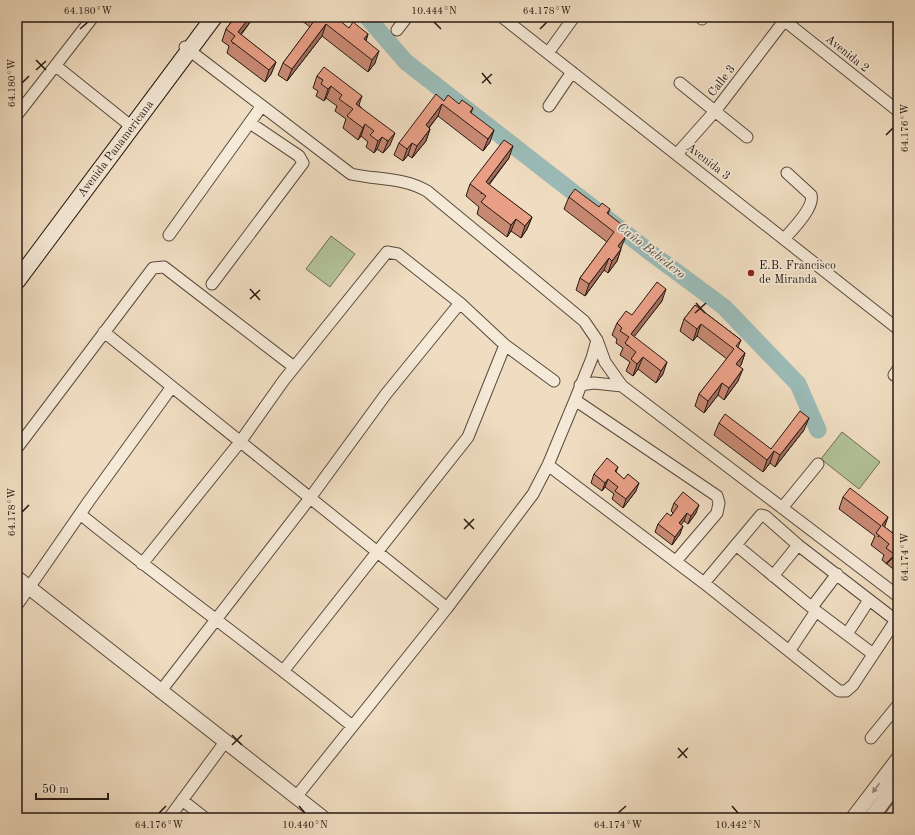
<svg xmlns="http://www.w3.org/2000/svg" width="915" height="835" font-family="'Old Standard TT',serif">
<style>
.grass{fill:#b3c298;stroke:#6c6e56}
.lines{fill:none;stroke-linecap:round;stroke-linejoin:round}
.river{stroke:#9bbbb7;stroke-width:17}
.minor-casing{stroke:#584a3e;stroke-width:13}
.tertiary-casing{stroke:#584a3e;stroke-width:16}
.secondary-casing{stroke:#261913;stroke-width:18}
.minor{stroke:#f5e9d7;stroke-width:11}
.tertiary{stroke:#f5e9d7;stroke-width:14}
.secondary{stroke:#f5e9d7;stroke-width:16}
.wall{fill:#c88973;stroke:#261913}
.shaded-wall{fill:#a26f5e;stroke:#261913}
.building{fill:#e89f86;stroke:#261913}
.oneway{fill:#988b7f}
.ticks{fill:none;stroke:#261913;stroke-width:1.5}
.poi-dot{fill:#8f2418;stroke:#f5e9d7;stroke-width:1.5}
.labels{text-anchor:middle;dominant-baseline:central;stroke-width:3.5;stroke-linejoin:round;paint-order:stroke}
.street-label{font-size:12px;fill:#261913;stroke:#f5e9d7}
.poi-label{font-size:12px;fill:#261913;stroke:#f5e9d7;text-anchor:start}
.water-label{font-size:13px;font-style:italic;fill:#4f524c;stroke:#f5e9d7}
.neatline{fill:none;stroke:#261913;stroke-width:1.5}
.ticks-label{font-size:10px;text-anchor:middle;fill:#261913}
</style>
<rect width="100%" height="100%" fill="#f0ddc1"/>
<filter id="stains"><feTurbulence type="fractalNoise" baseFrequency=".005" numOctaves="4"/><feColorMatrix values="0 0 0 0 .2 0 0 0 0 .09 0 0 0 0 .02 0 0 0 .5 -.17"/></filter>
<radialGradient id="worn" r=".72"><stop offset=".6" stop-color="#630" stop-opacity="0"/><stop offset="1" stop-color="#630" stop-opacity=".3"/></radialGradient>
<path class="grass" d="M331,236L355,254L330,287L306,269Z
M842,432L880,462L859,489L821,459Z"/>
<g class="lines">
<path class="river" d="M367,17L406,62L651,253L724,307L798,384L818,430"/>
<defs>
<path id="minor" d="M502,17L898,329
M700,17L702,19
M780,17L898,111
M397,30L407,17
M185,47L351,174C377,180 403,177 427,191L584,321L597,340L605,362L622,386L898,596
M548,53L574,17
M56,66L132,127
M680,83L747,137
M549,106L572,72
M17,115L93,17
M677,154L716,110L784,21
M169,235L261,107
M784,239C792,230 815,207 811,195L787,173
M212,284L303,163L299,156L250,123
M104,332L447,608
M894,375L898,369
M580,385L594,383L622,386
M575,400L717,496L719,503L717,513L676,561
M17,448L153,268L164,267L294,367
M548,465L704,583L839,691H846L853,685L896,620
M782,508L818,464
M80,514C169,586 263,653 351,725
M736,545L816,611L873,654
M142,564L240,442L284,380L387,252L398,254L460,303L505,345L554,381
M773,576L798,545
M704,583L761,515L765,516L798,545L898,622
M17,605L89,501L171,388
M812,607L837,574
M847,634L869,600
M790,650L816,611
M284,670L468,437L505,345
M160,692L310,498L386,394L460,303
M871,738L898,705
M296,797L447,608L533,494L548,465L575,400L592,358L597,340
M182,800L205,818
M169,818L225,742
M889,818L898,806"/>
<path id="tertiary" d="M17,578L323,818
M853,818L898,759
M871,818L898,782"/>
<path id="secondary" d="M17,281L214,17"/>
</defs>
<use href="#minor" class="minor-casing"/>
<use href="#tertiary" class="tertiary-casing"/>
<use href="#secondary" class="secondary-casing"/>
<use href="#minor" class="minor"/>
<use href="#tertiary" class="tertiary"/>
<use href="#secondary" class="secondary"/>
</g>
<path class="wall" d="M235,17H254L241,35L276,62L271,74L265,82L227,53L229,46L222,41L226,29Z
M297,17H323L328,21L368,34L366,41L375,63L368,72L322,36L287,81L278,75L283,63L310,27Z
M317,76L359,105L390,145L383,153L377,149L374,153L366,147L368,142L361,136L358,140L343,128L346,119L335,111L337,106L326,98L324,101L316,96L318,91L313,88Z
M444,101L459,104L473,108L471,113L490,142L483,151L438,116L429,128L430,129L426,141L412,158L408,155L403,161L394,155L399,143Z
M509,158L489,185L532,217L527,229L521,238L511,231L507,237L477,214L479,207L466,196L470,184Z
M569,197L599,207L610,209L608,214L619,231L621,248L617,261L608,273L604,270L585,296L576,290L580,278L607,242L564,209Z
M662,301L634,336L663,374L656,383L638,369L633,376L626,371L630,362L620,355L623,348L616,343L617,339L612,335L617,323Z
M695,305L741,340L738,347L745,353L741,365L739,366L738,381L724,400L718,395L704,413L695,406L699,394L727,359L697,336L693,341L680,331L684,319Z
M719,423L771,449L804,430L775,467L770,463L763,472L714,435Z
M618,467L616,472L636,491L623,508L612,499L614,494L605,487L602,491L591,483L594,474Z
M843,497L898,537V571L897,572L882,560L884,555L871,545L875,536L839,509Z
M674,503L696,513L688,524L684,521L681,524L680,534L672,545L655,532L658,524L671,516L673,513L671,511Z"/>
<path class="shaded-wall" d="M250,17H254L233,44L238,32Z
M326,24L322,36L287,81L292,69Z
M368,34L364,46L360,51L364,39Z
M379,51L375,63L368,72L372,60Z
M276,62L271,74L265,82L269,70Z
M331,86L326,98L324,101L328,89Z
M362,96L358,108L356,104Z
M442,104L438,116L421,137L426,125Z
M365,124L361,136L358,140L363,128Z
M430,129L426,141L412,158L417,146Z
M494,130L490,142L483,151L488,139Z
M395,133L390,145L383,153L388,141Z
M382,137L377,149L374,153L378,141Z
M412,143L408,155L403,161L407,149Z
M513,146L509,158L481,194L486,182Z
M532,217L527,229L521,238L525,226Z
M516,219L511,231L507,237L511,225Z
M621,224L617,236V229Z
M626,236L621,248L613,258L618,246Z
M621,249L617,261L608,273L612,261Z
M609,258L604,270L585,296L589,284Z
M666,289L662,301L627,346L631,334Z
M701,324L697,336L693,341L697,329Z
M745,353L741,365L732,376L736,364Z
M643,357L638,369L633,376L637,364Z
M667,362L663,374L656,383L661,371Z
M743,369L738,381L724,400L729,388Z
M722,383L718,395L704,413L708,401Z
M809,418L804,430L775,467L780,455Z
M774,451L770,463L763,472L767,460Z
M608,479L605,487L602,491L605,483Z
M639,483L636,491L623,508L626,499Z
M699,505L696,513L688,524L691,516Z
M687,513L684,521L676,531L679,523Z
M888,517L884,529L878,537L882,525Z
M683,526L680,534L672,545L675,537Z"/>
<path class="building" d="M235,17H250L238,32L276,62L269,70L231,41L235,36L226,29Z
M317,17H323L328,21L331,17H335L349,28L353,22L368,34L364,39L379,51L372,60L326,24L292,69L283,63Z
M324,67L362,96L356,104L395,133L388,141L382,137L378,141L370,135L374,131L365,124L363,128L347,116L353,109L339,99L342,95L331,86L328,89L321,84L323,80L317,76Z
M436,94L444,101L448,95L459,104L462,100L473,108L470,112L494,130L488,139L442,104L426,125L430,129L417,146L412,143L407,149L399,143Z
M504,140L513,146L486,182L532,217L525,226L516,219L511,225L481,202L486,196L470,184Z
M575,189L599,207L602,203L610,209L607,213L621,224L617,229L626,236L618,246L621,249L612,261L609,258L589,284L580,278L614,232L569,197Z
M657,282L666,289L631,334L667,362L661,371L643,357L637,364L631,359L636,352L625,343L629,337L620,331L622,328L617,323L626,311L632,315Z
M695,305L741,340L736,346L745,353L736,364L743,369L729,388L722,383L708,401L699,394L734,349L701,324L697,329L684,319Z
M800,411L809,418L780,455L774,451L767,460L719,423L725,414L771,449Z
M607,458L618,467L615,471L624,479L628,474L639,483L626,499L615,491L618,487L608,479L605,483L594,474Z
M850,488L888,517L882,525L898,537V557L886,548L889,544L876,533L881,526L843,497Z
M683,492L699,505L691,516L687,513L679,523L683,526L675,537L658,524L667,513L671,516L678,506L674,503Z"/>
<defs><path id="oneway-solid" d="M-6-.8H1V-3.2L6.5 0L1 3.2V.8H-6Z"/></defs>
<use class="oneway" href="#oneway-solid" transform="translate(876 788) rotate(127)"/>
<path class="ticks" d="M434,22L441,29M80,29L88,22M540,29L547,22M36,60L46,70M36,70L46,61M482,73L491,84M22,83L29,76M482,83L492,74M886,135L893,128M250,289L260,300M250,299L260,290M696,303L705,313M695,313L706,303M22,512L29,505M464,519L474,529M464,529L474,519M886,564L893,557M232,735L242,745M232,745L242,735M678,748L687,758M678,758L688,748M299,806L305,813M732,806L738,813M159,813L166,806M618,813L626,806"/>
<circle class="poi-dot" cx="751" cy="273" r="4"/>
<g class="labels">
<g class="street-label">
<text transform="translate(847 54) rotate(39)">Avenida 2</text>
<text transform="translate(722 81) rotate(-52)">Calle 3</text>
<text transform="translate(116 149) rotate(-53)">Avenida Panamericana</text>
<text transform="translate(708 162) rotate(38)">Avenida 3</text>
</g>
<g class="poi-label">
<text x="759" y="266">E.B. Francisco<tspan x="759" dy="14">de Miranda</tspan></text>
</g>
<g class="water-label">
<text transform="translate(651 251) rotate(38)">Caño Bebedero</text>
</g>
</g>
<rect width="915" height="835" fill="none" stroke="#f0ddc1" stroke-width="44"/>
<path d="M36 793v6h72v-6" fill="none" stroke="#261913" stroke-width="2"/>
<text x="42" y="793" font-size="12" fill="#261913" stroke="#f5e9d7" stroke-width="3" paint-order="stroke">50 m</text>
<rect x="22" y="22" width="871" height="791" class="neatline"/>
<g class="ticks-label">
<text x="88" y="14">64.180°W</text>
<text x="434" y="14">10.444°N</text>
<text x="547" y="14">64.178°W</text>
<text transform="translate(11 83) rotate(-90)" y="4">64.180°W</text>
<text transform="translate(904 128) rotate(-90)" y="4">64.176°W</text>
<text transform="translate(11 512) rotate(-90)" y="4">64.178°W</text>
<text transform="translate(904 557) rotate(-90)" y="4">64.174°W</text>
<text x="159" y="828">64.176°W</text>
<text x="305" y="828">10.440°N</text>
<text x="618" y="828">64.174°W</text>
<text x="738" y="828">10.442°N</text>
</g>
<rect width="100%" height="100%" filter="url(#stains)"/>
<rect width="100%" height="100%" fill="url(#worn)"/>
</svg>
